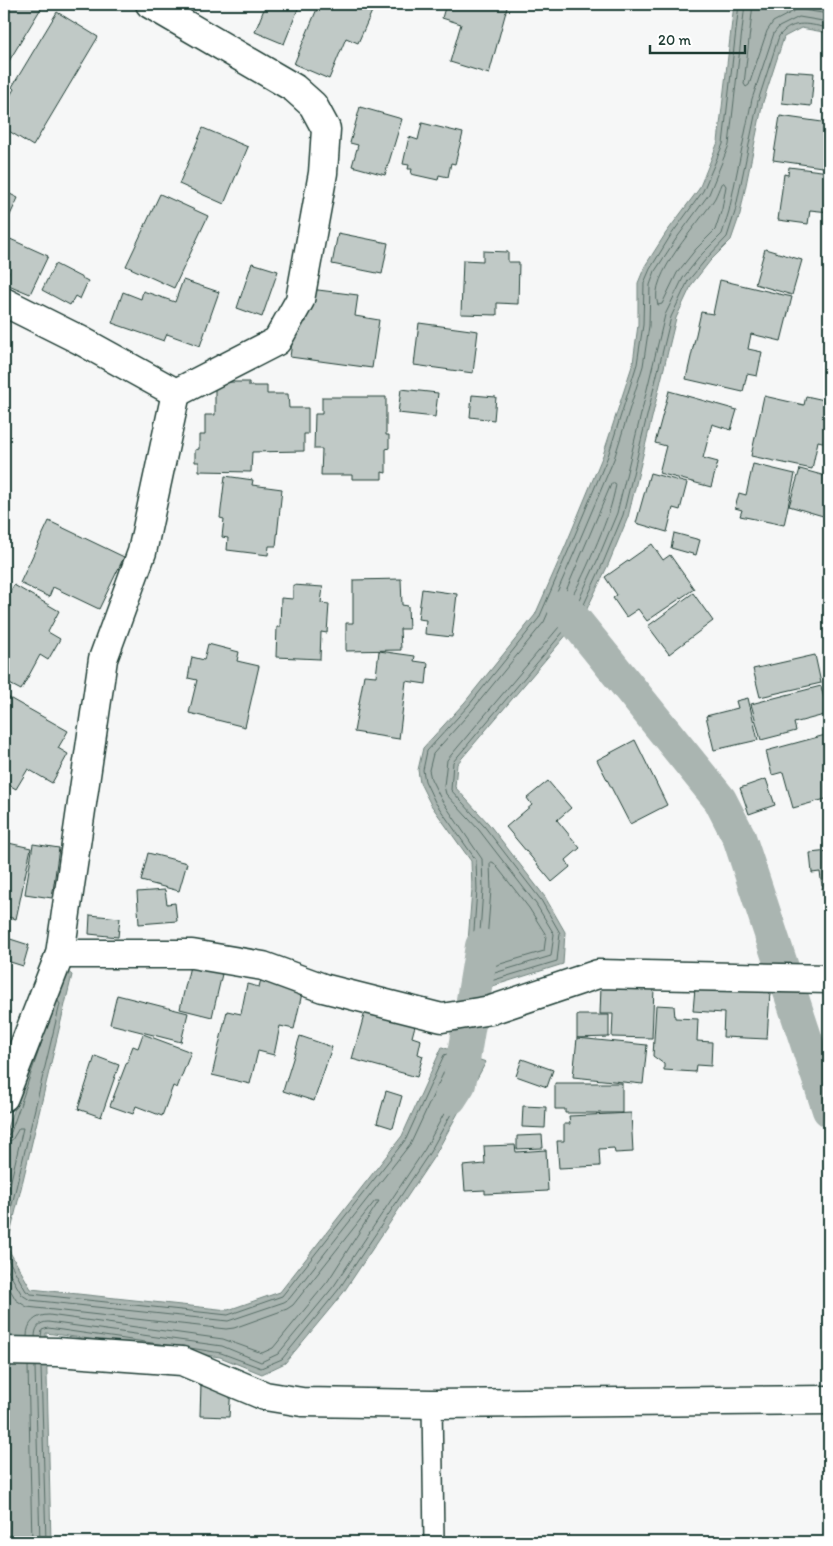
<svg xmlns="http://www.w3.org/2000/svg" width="833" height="1546" viewBox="0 0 833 1546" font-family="Itim,sans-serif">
  <rect width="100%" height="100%" fill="#f6f7f7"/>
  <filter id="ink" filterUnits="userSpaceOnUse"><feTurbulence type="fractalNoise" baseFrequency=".02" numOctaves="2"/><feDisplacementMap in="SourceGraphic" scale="10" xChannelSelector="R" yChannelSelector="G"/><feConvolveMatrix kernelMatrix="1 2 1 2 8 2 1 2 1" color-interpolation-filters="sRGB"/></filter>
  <g filter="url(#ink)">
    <!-- water -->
    <g fill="#aab5b1" stroke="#72857f">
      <path d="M734 4H829V33L801 28 784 37 763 102 740 214 731 240 710 261 692 284 676 318 628 517 608 565 585 613 457 764 455 787 488 823 545 897 565 932 563 964 464 995 472 889 471 861 431 805 420 783 418 770 423 748 465 702 535 615 565 547 603 455 633 363 638 325V283L645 266 666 233 699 189 718 142Z"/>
      <path d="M62 967 72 975 7 1247 31 1289 228 1310 280 1292 402 1136 442 1047 486 1062 435 1155 343 1293 285 1363 262 1374 220 1357 46 1333 51 1542H4V1137Z"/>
    </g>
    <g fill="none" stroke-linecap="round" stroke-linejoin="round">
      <!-- shore -->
      <g stroke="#576d66" stroke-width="1">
        <path d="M739 4 723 144 703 191 671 235 650 269 644 283 643 325 637 364 608 456 569 549 539 618 469 705 427 751 423 770 425 781 435 802 476 860 477 890 470 984 471 987 557 961 560 933 541 900 484 826 451 790 453 762 581 611 603 563 623 515 671 317 688 281 707 258 727 237 735 212 758 101 779 36C794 18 810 25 829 28"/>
        <path d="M745 4 729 145 709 194 676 239 655 271 650 285 649 326 643 366 614 459 575 551 544 622 473 709 433 754 429 770 431 779 441 799 482 859 483 889 477 976 478 978 551 956 554 934 536 904 479 830 446 794 444 786 447 760 575 608 597 561 617 513 665 315 683 278 702 254 722 234 729 211 752 99 774 33 779 27 799 17 829 22"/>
        <path d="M753 4 744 84 746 87 749 85 767 31 773 22 796 10H803L829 14"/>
        <path d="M724 183 726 186 722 209 715 230 696 249 677 273 662 304 658 305C647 276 700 223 715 198 717 194 719 189 721 184Z"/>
        <path d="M612 483H615L616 485C614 494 612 503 609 512 604 528 572 607 560 612L559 608Z"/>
        <path d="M492 862 494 863 529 908 546 935 544 951 487 968 485 965 491 890 490 864Z"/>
        <path d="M454 1071 457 1072V1075L448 1092 445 1093 444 1089 451 1072Z"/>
        <path d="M4 1136 8 1135 11 1132 42 1041"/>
        <path d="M4 1142 12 1140 19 1128H23L4 1211"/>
        <path d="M4 1238 60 1004 58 1001"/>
        <path d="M4 1252 26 1291 31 1294 228 1315 282 1296 406 1139 444 1055 447 1054 477 1064V1067L430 1152 339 1289 282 1359 261 1368 221 1353 190 1348"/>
        <path d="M4 1264 22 1295 30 1300 228 1321 284 1302 289 1299 411 1143 448 1063 450 1062 468 1069 425 1149 334 1286 278 1354 261 1362 222 1346 48 1322C39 1322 35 1328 35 1337"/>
        <path d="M4 1279 16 1300 27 1307 226 1329 234 1328 287 1309 293 1305 375 1201H379L328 1281 273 1348 262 1353 223 1339 49 1315C35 1315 27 1323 27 1336"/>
        <path d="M41 1337 42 1330 48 1328 166 1345"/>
        <path d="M28 1366 32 1542"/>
        <path d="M35 1367 40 1542"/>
        <path d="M41 1367 46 1542"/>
      </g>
      <!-- canal -->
      <g stroke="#aab5b1" stroke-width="34">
        <path d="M564 607 720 800 739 837 829 1110"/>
        <path d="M450 1098 459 1084 482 946"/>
      </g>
    </g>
    <!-- building -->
    <g fill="#c0c9c6" stroke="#1f3d34">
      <path d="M4 4H40L43 5 9 61 4 58Z"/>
      <path d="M266 4H300L284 44 255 32Z"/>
      <path d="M319 4H360L373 9 358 43 346 38 329 79 294 64Z"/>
      <path d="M446 4H508L489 74 450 62 461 24 442 18Z"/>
      <path d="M57 12 98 37 33 146 4 128V106L14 89 12 87Z"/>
      <path d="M785 71 814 73 811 106 782 103Z"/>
      <path d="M360 107 402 119 385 175 352 166 358 145 350 143Z"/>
      <path d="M780 116 829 123V121V168L773 160Z"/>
      <path d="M422 123 463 133 455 164 451 163 448 177 439 175 438 180 411 174 412 169H408L409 165 403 164 409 137 418 140Z"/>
      <path d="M203 128 248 147 224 204 179 184Z"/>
      <path d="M789 167 829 172V212L810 210 808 224 778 220 784 174 788 175Z"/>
      <path d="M4 191 18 198 4 228Z"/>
      <path d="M160 194 208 216 174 288 126 266Z"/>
      <path d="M338 233 388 243 382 274 332 264Z"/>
      <path d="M8 238 48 256 30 294 4 283 9 272 4 269V247Z"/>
      <path d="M765 249 802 260 792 295 755 284Z"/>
      <path d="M483 251 508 252V262H519L518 304 497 303V315L461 314 463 260 483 261Z"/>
      <path d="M252 263 278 271 262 317 237 308Z"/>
      <path d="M55 264 88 281 80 299 75 296 70 305 42 290Z"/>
      <path d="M183 280 219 292 200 346 167 334 164 341 112 323 123 292 141 299 143 291 175 302Z"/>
      <path d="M720 280 792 297 781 341 751 334 748 349 762 352 757 376 747 374 743 392 686 379 701 312 713 314Z"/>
      <path d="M310 289 358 295 355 316 379 320 372 368 290 357 295 320 306 322Z"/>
      <path d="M419 323 478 331 473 373 414 365Z"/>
      <path d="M215 382H249V386H267V394H288L289 408H308V434H304V451L252 452 251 472 199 471V462H195V450L199 449V435H205V415H215Z"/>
      <path d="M401 389 438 393 435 417 398 413Z"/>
      <path d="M669 391 737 410 731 430 712 424 703 458 718 462 711 487 659 473 666 446 655 443Z"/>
      <path d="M472 395 496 397 494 420 470 417Z"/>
      <path d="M764 396 804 405 806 396 829 401V433L827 443 818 441 812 469 751 456Z"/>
      <path d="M322 397H386V435H389V448L386 449V473L382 472V479H352V475H321L322 449H314L315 414H322Z"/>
      <path d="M753 464 795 474 784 525 740 516 742 510 735 508 739 493 746 495Z"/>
      <path d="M800 469 829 477V495L823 516 789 506Z"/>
      <path d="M650 473 687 483 680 510 673 508 667 532 636 523Z"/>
      <path d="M225 476 253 480 252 485 282 489 276 546H269L268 555 227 550 228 538 222 537 224 519 220 518Z"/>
      <path d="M49 521 124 557 99 609 53 587 49 597 20 583Z"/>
      <path d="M674 533 700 540 696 555 671 548Z"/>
      <path d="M652 544 663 560 670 555 694 589 647 621 638 609 626 617 613 598 617 595 605 577Z"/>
      <path d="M401 579 402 605 408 606 409 629H400L401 650 346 651V623H353V580Z"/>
      <path d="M14 585 59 611 48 632 60 639 48 660 40 655 21 690 4 681V603Z"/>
      <path d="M293 585 323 587 321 603 329 604 327 633 321 632 320 659 276 657 277 627H280L281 598 293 599Z"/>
      <path d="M422 589 457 594 452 637 425 634 426 620 418 619Z"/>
      <path d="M693 593 713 621 669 654 648 626Z"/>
      <path d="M208 644 239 652 237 661 259 666 245 727 189 713 197 680 188 678 192 657 204 660Z"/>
      <path d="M379 651 415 656 414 661 428 663 426 684 406 681 399 739 354 732 364 675 376 676Z"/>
      <path d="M815 655 821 683 760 697 753 669Z"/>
      <path d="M821 686 828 714 794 723 796 731 761 740 751 704Z"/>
      <path d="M4 695 68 731 58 748 68 754 52 783 28 769 16 789 4 782V767L8 758 4 756Z"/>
      <path d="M748 698 758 740 714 750 706 716 738 708 736 701Z"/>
      <path d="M829 734V798L793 808 783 772 772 775 766 751Z"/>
      <path d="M635 740 667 805 630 824 597 760Z"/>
      <path d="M766 779 775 805 749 814 740 788Z"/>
      <path d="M548 781 571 808 557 820 580 848 566 860 570 867 552 882 506 827 532 805 527 798Z"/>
      <path d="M4 842 31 848 16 919 4 916Z"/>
      <path d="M33 844 59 848 52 898 25 894Z"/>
      <path d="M829 851V885L822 886 820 872 812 873 810 853Z"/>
      <path d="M148 853 187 863 179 891 141 881Z"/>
      <path d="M822 888H829V903H824Z"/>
      <path d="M165 890 167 904 175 903 177 921 139 924 137 892Z"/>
      <path d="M90 915 120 918 118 937 89 934Z"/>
      <path d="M4 937 29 945 23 966 4 960Z"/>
      <path d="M190 966 222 974 212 1017 180 1009Z"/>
      <path d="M261 979 303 989 294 1029 280 1026 274 1055 258 1051 250 1084 212 1075 227 1011 241 1014 247 984 259 987Z"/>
      <path d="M601 986 654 988 652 1038 612 1037 613 1014H600Z"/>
      <path d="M695 988 770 992 767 1039 723 1037 724 1013 693 1011Z"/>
      <path d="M117 995 188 1013 181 1042 110 1024Z"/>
      <path d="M656 1005 674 1006 675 1018 698 1019 697 1041 712 1042 711 1066 696 1065 695 1072 664 1070V1064L653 1056Z"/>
      <path d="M366 1008 416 1022 412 1037 421 1040 418 1054 423 1056 417 1077 352 1059Z"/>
      <path d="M577 1015H609V1037L577 1038Z"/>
      <path d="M143 1034 191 1052 177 1088 173 1086 162 1116 136 1106 133 1114 110 1106 133 1046 138 1048Z"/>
      <path d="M300 1036 332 1047 314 1101 283 1091Z"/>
      <path d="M577 1038 647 1045 643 1084 573 1077Z"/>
      <path d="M95 1056 119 1065 101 1117 78 1109Z"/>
      <path d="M522 1059 553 1070 547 1087 516 1076Z"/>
      <path d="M555 1083H622V1113H565V1109H555Z"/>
      <path d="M386 1091 402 1096 393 1128 377 1123Z"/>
      <path d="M523 1106 546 1107 545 1128 522 1127Z"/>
      <path d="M631 1113 633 1152 615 1153 614 1148 599 1149 600 1166 559 1168 557 1141H564V1124H570L569 1116Z"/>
      <path d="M542 1135 543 1148 517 1149V1136Z"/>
      <path d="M515 1145 516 1152 546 1150 548 1191 485 1194V1190L465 1191 463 1166 485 1164 484 1146Z"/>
      <path d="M201 1384 231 1386 229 1417 200 1416Z"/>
    </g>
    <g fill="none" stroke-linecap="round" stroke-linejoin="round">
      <defs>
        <path id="service" d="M432 1404 434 1542"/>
        <g id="minor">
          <path d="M150 4 294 88 313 105 326 129 323 173 300 300 277 341 176 393"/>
          <path d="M4 302 80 340 176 393"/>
          <path d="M60 954H192L263 966 323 988 442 1018 491 1010 598 974 829 979"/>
          <path d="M4 1097 60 954 103 659 142 552 176 393"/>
          <path d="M4 1351 57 1352 182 1361 265 1396 302 1402 432 1404 829 1400"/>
        </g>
      </defs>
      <!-- service casing -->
      <use href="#service" stroke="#1f3d34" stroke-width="22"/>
      <!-- minor casing -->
      <use href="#minor" stroke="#1f3d34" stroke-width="31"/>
      <!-- service -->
      <use href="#service" stroke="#fff" stroke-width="19"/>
      <!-- minor -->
      <use href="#minor" stroke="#fff" stroke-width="28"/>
    </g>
  </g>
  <!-- margin -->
  <rect width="833" height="1546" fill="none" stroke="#fff" stroke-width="20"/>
  <rect x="10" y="10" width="813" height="1526" fill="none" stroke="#1f3d34" stroke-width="2" filter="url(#ink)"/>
  <!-- scale -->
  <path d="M650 45v8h95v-8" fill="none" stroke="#1f3d34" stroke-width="2.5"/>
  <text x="658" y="45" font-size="15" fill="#1f3d34" stroke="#ffffff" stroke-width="4" paint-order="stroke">20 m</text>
</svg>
